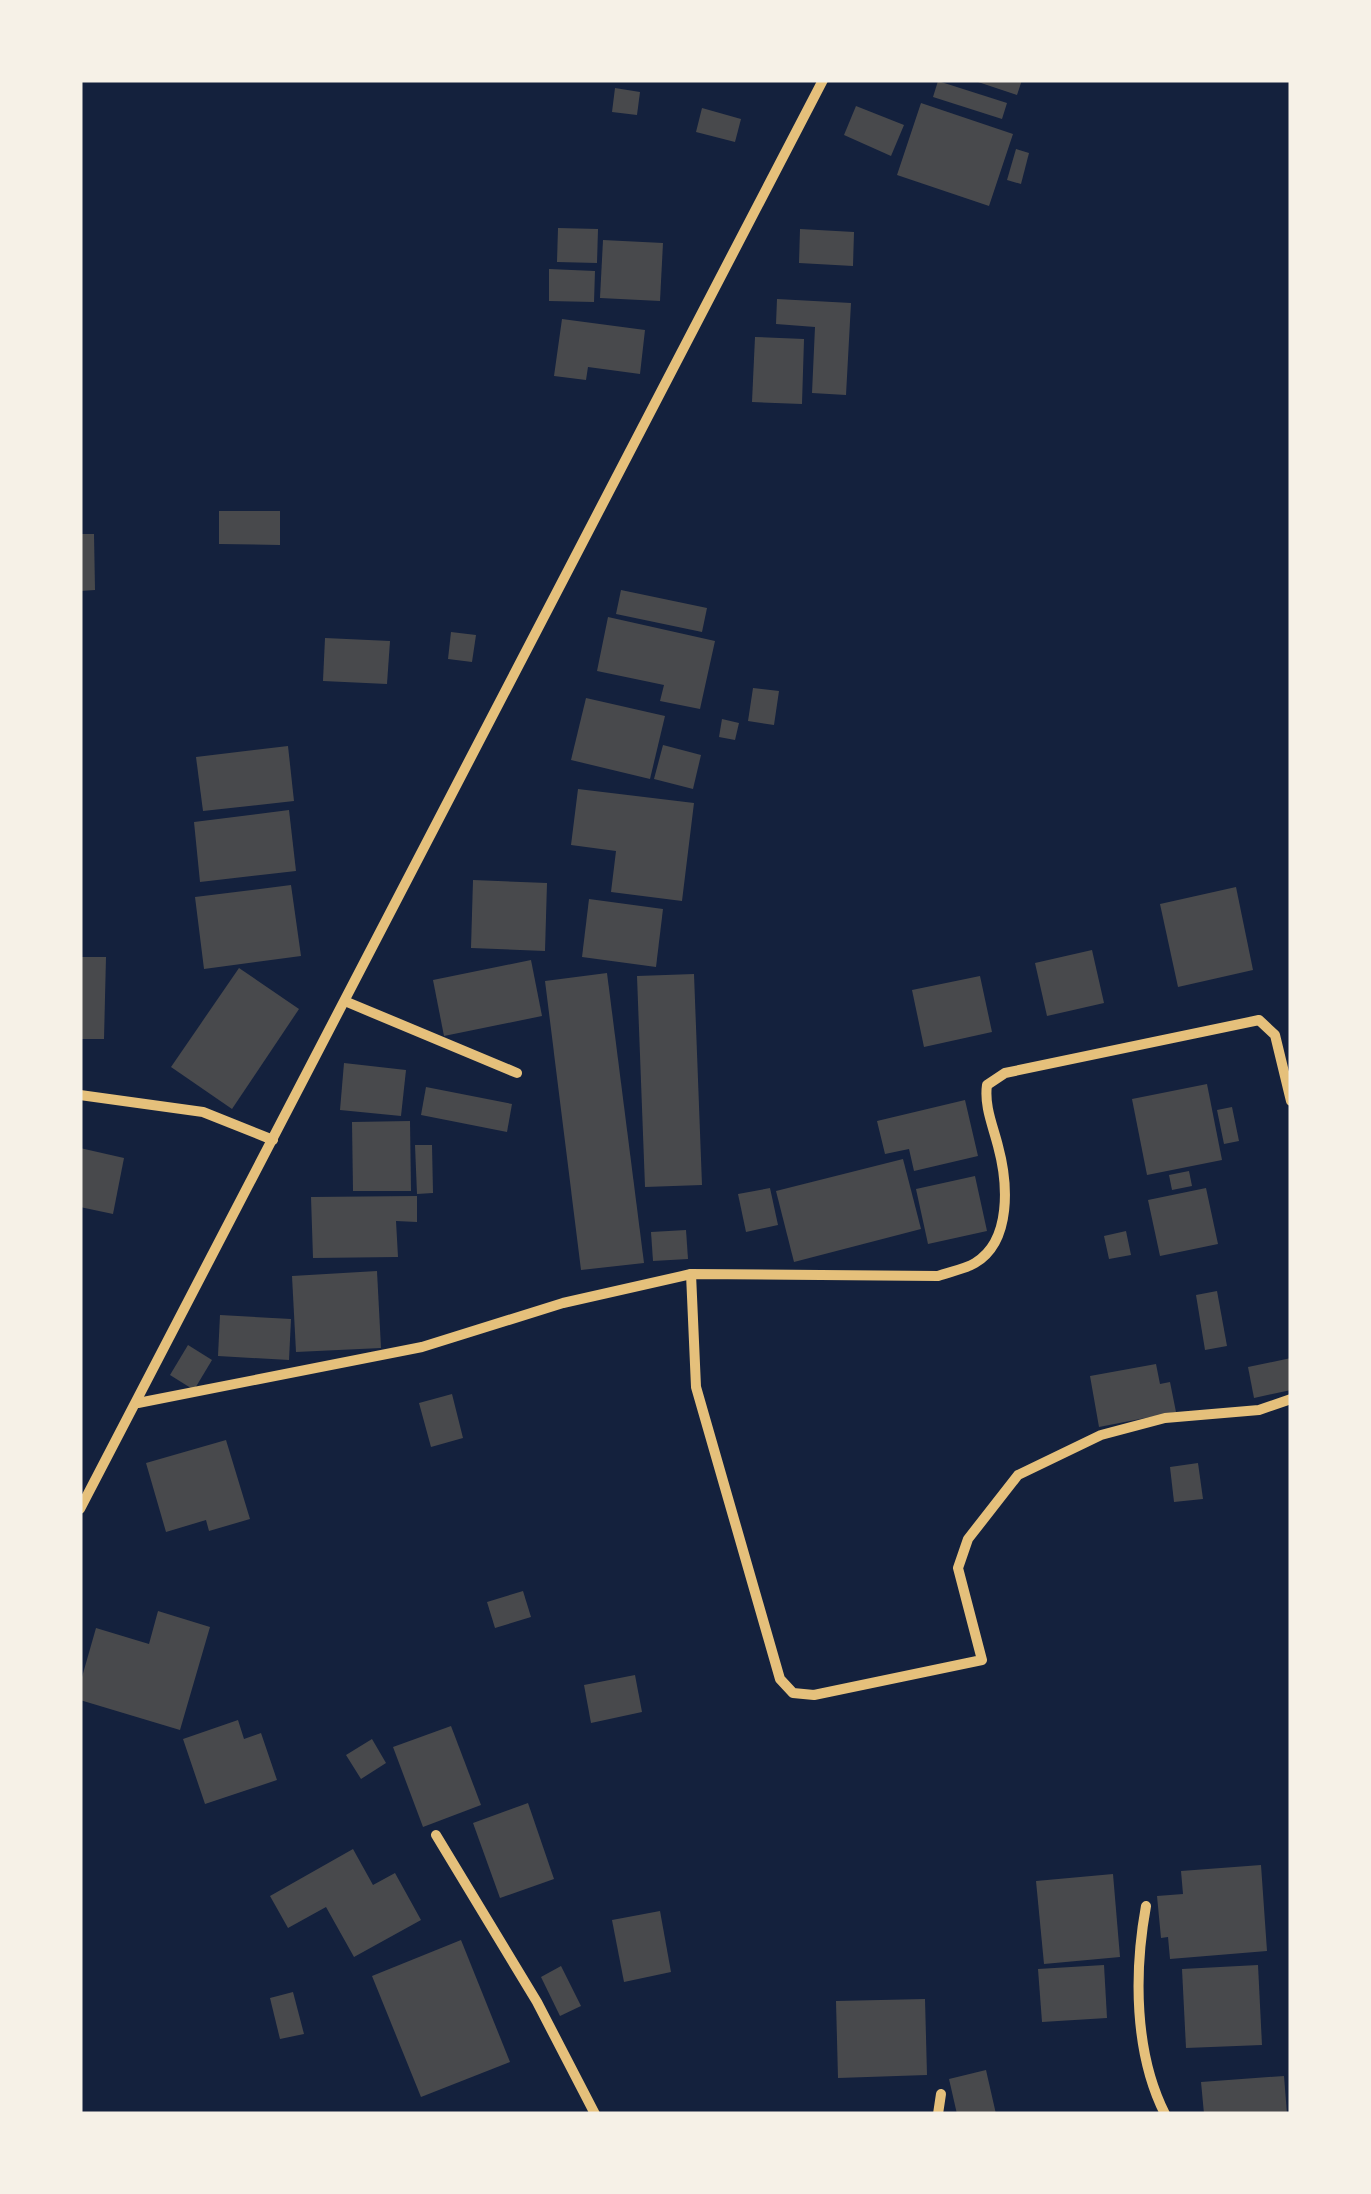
<svg xmlns="http://www.w3.org/2000/svg" width="1371" height="2194" viewBox="0 0 1371 2194" font-family="Georgia,serif">
  <rect width="100%" height="100%" fill="#14213d"/>
  <!-- building -->
  <g fill="#48494c">
    <path d="M972 80H1022L1017 95Z"/>
    <path d="M938 81 1007 103 1002 119 933 97Z"/>
    <path d="M615 88 640 92 637 115 612 112Z"/>
    <path d="M921 103 1013 134 989 206 897 175Z"/>
    <path d="M856 106 904 125 891 156 844 135Z"/>
    <path d="M702 108 741 119 735 142 696 132Z"/>
    <path d="M1016 149 1029 153 1021 184 1007 180Z"/>
    <path d="M558 228 598 229 597 263 557 262Z"/>
    <path d="M800 229 854 232 853 266 799 263Z"/>
    <path d="M603 240 663 243 660 301 600 298Z"/>
    <path d="M549 269 595 271 594 302 549 301Z"/>
    <path d="M777 299 851 303 846 395 812 393 815 327 776 324Z"/>
    <path d="M562 319 645 330 640 374 588 367 586 380 554 376Z"/>
    <path d="M755 337 804 339 802 404 752 402Z"/>
    <path d="M219 511H280V545L219 544Z"/>
    <path d="M80 534H94L95 590 80 591Z"/>
    <path d="M621 590 707 608 702 632 616 614Z"/>
    <path d="M608 617 715 641 700 709 660 701 664 685 597 671Z"/>
    <path d="M451 632 476 635 472 662 448 659Z"/>
    <path d="M325 638 390 641 387 684 323 681Z"/>
    <path d="M753 688 779 691 774 725 748 721Z"/>
    <path d="M586 698 665 716 650 779 571 760Z"/>
    <path d="M722 719 739 723 735 740 719 737Z"/>
    <path d="M663 745 701 755 693 789 654 779Z"/>
    <path d="M288 746 294 801 203 811 196 757Z"/>
    <path d="M578 789 694 803 682 901 611 892 616 851 571 845Z"/>
    <path d="M289 810 296 871 200 882 194 822Z"/>
    <path d="M473 880 547 883 545 951 471 948Z"/>
    <path d="M291 885 301 956 204 969 195 897Z"/>
    <path d="M1236 887 1253 970 1178 987 1160 904Z"/>
    <path d="M589 899 663 909 656 967 582 957Z"/>
    <path d="M1092 950 1104 1003 1047 1016 1035 963Z"/>
    <path d="M80 957H106L104 1039H80Z"/>
    <path d="M531 960 542 1016 444 1036 433 980Z"/>
    <path d="M239 968 299 1009 232 1109 171 1067Z"/>
    <path d="M607 973 644 1263 581 1270 545 981Z"/>
    <path d="M694 974 702 1185 645 1187 637 976Z"/>
    <path d="M980 976 992 1032 924 1047 912 990Z"/>
    <path d="M344 1063 406 1070 401 1116 340 1110Z"/>
    <path d="M1207 1084 1222 1160 1147 1175 1132 1099Z"/>
    <path d="M426 1087 512 1104 507 1132 421 1115Z"/>
    <path d="M965 1100 978 1156 914 1171 909 1149 885 1154 877 1121Z"/>
    <path d="M1232 1107 1239 1141 1224 1144 1217 1110Z"/>
    <path d="M410 1121 411 1191H353L352 1122Z"/>
    <path d="M415 1145H432L433 1193 417 1194Z"/>
    <path d="M80 1148 124 1158 113 1214 80 1207Z"/>
    <path d="M903 1159 921 1229 794 1262 776 1191Z"/>
    <path d="M1189 1171 1192 1186 1172 1190 1169 1175Z"/>
    <path d="M975 1176 987 1231 928 1244 916 1189Z"/>
    <path d="M770 1188 778 1225 746 1232 738 1194Z"/>
    <path d="M1206 1188 1218 1244 1160 1256 1148 1200Z"/>
    <path d="M417 1196V1222L396 1221 398 1257 313 1258 311 1197Z"/>
    <path d="M686 1230 688 1259 653 1261 651 1232Z"/>
    <path d="M1126 1231 1131 1255 1109 1259 1104 1236Z"/>
    <path d="M377 1271 381 1348 296 1352 292 1276Z"/>
    <path d="M1217 1291 1227 1346 1205 1350 1196 1295Z"/>
    <path d="M220 1315 291 1319 289 1360 218 1356Z"/>
    <path d="M188 1345 212 1360 194 1390 170 1375Z"/>
    <path d="M1291 1358V1390L1254 1398 1248 1367Z"/>
    <path d="M1156 1364 1160 1384 1170 1382 1176 1412 1099 1427 1090 1376Z"/>
    <path d="M452 1394 463 1438 431 1447 419 1403Z"/>
    <path d="M226 1440 250 1519 209 1531 206 1520 166 1532 146 1463Z"/>
    <path d="M1198 1463 1203 1499 1174 1502 1170 1467Z"/>
    <path d="M523 1591 531 1617 495 1628 487 1602Z"/>
    <path d="M158 1611 210 1627 180 1730 80 1700V1684L96 1628 149 1644Z"/>
    <path d="M635 1675 642 1712 591 1723 584 1685Z"/>
    <path d="M238 1720 244 1739 261 1733 277 1780 205 1804 183 1739Z"/>
    <path d="M451 1726 481 1805 423 1827 393 1747Z"/>
    <path d="M372 1739 386 1763 361 1779 346 1755Z"/>
    <path d="M528 1803 554 1879 500 1898 473 1823Z"/>
    <path d="M353 1849 373 1885 395 1873 421 1920 354 1957 326 1907 288 1928 270 1896Z"/>
    <path d="M1261 1865 1267 1951 1170 1959 1168 1937 1161 1938 1157 1896 1183 1894 1181 1871Z"/>
    <path d="M1113 1874 1120 1957 1044 1964 1036 1881Z"/>
    <path d="M660 1911 671 1972 624 1982 612 1920Z"/>
    <path d="M461 1940 510 2062 421 2097 372 1976Z"/>
    <path d="M1104 1965 1107 2018 1042 2022 1038 1969Z"/>
    <path d="M1258 1965 1262 2045 1186 2048 1182 1969Z"/>
    <path d="M561 1966 581 2006 560 2016 541 1977Z"/>
    <path d="M293 1992 304 2034 280 2039 270 1998Z"/>
    <path d="M925 1999 927 2075 838 2078 836 2001Z"/>
    <path d="M986 2070 996 2114H957L949 2079Z"/>
    <path d="M1284 2076 1287 2114H1204L1201 2082Z"/>
  </g>
  <g fill="none" stroke-linecap="round" stroke-linejoin="round">
    <!-- minor -->
    <g stroke="#e5c07b" stroke-width="10">
      <path d="M347 1002 517 1073"/>
      <path d="M80 1095 203 1112 273 1140"/>
      <path d="M691 1274 696 1387 780 1679 793 1693 814 1695 982 1660 958 1568 968 1539 1018 1475 1101 1435 1165 1418 1259 1410 1291 1399"/>
      <path d="M138 1403 422 1347 563 1303 691 1274 938 1276C949 1272 965 1269 975 1263 1012 1241 1008 1183 998 1146 993 1126 984 1106 987 1085L1005 1073 1259 1020 1275 1035 1291 1101"/>
      <path d="M80 1509 823 80"/>
      <path d="M436 1835 537 2002 595 2114"/>
      <path d="M1146 1906C1134 1972 1134 2053 1165 2114"/>
      <path d="M938 2114 941 2094"/>
    </g>
  </g>
  <!-- border -->
  <rect width="1371" height="2194" fill="none" stroke="#f6f1e7" stroke-width="165"/>
</svg>
